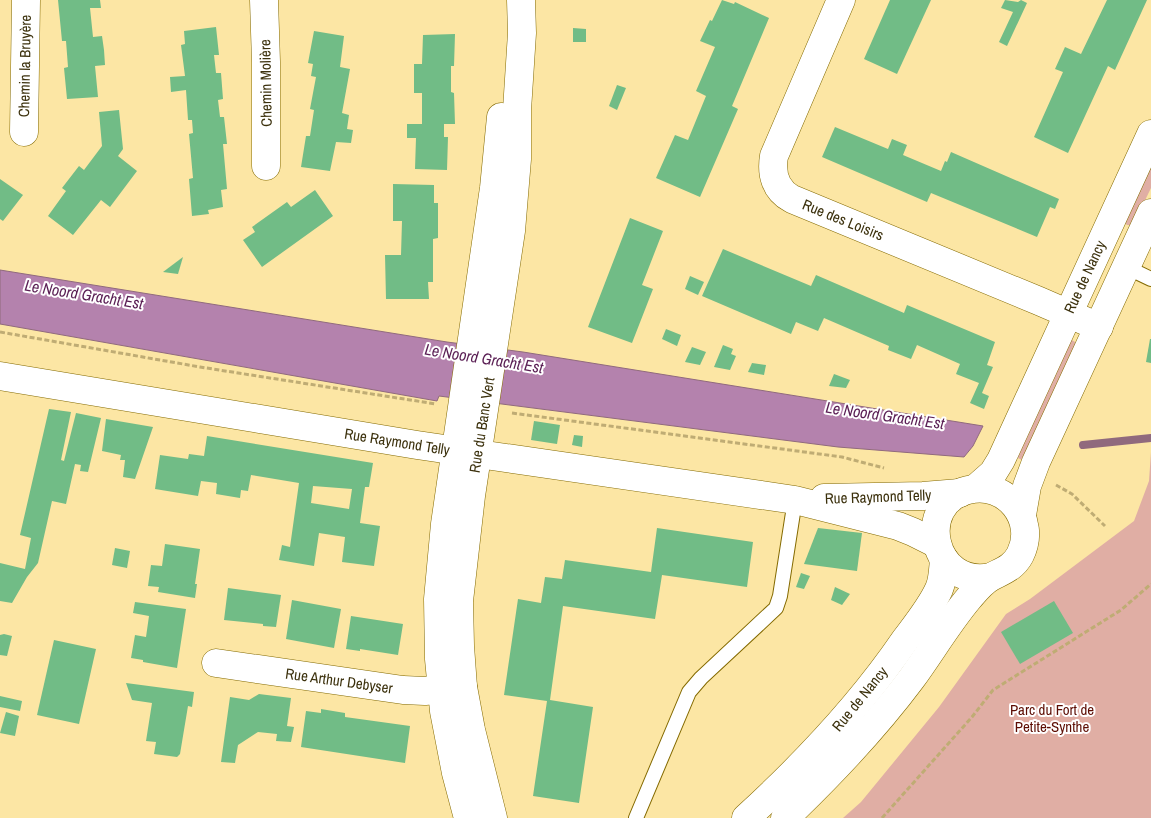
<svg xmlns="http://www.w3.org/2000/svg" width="1151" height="818" viewBox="0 0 1151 818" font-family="'Archivo Narrow',sans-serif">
  <rect width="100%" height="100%" fill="#fce6a4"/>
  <!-- green -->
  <g fill="#e0aea4">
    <path d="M1151 160V188L1135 221 1130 225H1127L1125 223Z"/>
    <path d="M1069 340H1072L1078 344 1024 461 1014 456Z"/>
    <path d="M1151 452V818H843L861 802 939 707 1006 614 1030 599 1134 521 1149 481Z"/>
  </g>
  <!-- water -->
  <path fill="#b482ad" stroke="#906a7d" d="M0 270 447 342 523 352 983 426 973 446 964 457 838 447 439 396 437 401 0 324Z"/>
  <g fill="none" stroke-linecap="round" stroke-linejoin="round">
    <!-- stream -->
    <path stroke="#906a7d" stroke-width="8" d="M1083 445 1151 438"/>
  </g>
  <!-- building -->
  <g fill="#71bc86" fill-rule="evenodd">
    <path d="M58 0H100L101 8H90L93 37 102 36 104 50 105 65 95 66 98 97 67 99 64 68 68 67 66 41H62Z"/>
    <path d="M722 0 734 4 735 2 769 18 732 106 738 109 700 197 656 178 675 135 688 140 706 96 696 91 715 47 700 41 710 20 712 21Z"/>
    <path d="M890 0H931L897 74 864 59Z"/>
    <path d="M1005 0 1018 2 1021 0 1027 3 1007 46 999 42 1013 12 1001 8Z"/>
    <path d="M1107 0H1147L1115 70 1108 66 1068 153 1034 137 1063 72 1055 69 1065 47 1081 54Z"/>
    <path d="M216 27 219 55H214L216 73H221L223 99 218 100 220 117H224L227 144H223L227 189 221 190 223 207 208 210 209 214 192 216 189 179 193 178 189 134 193 133 192 120H188L186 90 171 92 170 77 185 76 181 45 185 44 184 31Z"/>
    <path d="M573 28 586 29V42H573Z"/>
    <path d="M314 31 344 36 340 67 350 69 342 113 349 115 347 129 353 130 351 143 336 142 330 171 301 167 306 136H310L314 110 310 109 316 77 311 76 313 64 308 63Z"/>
    <path d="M455 34 454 66H451V92L454 93 455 124H444V137H448L447 170 415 169 416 138H407V124H422V93H414V64H422L423 35Z"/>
    <path d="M617 85 626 88 617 110 609 106Z"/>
    <path d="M119 110 123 149 118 156 137 171 110 207 101 200 73 235 48 216 66 191 62 188 79 166 84 170 102 146 99 112Z"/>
    <path d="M835 127 888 149 892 139 907 145 903 155 941 171 945 161 947 162 951 152 1059 199 1055 209 1050 207 1037 237 931 193 927 202 822 157Z"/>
    <path d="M0 179 23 195 3 221 0 219Z"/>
    <path d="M393 184 434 185V203H438V238L433 239V282H428L429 299H386L385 255H401L402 221H393Z"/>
    <path d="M315 190 333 216 262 267 243 240 255 232 252 227 287 202 291 207Z"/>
    <path d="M630 218 663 231 642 285 653 289 632 343 588 327Z"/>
    <path d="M723 249 811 286 816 275 904 313 907 305 995 342 987 365 993 367 982 393 989 396 984 409 970 403 979 383 956 374 960 364 917 345 911 359 888 350 889 346 824 318 818 331 796 322 791 334 702 296Z"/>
    <path d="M183 257 178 274 163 272Z"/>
    <path d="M690 276 704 282 698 295 685 289Z"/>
    <path d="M666 329 681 335 677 346 662 339Z"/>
    <path d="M1150 339H1151V363L1146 362Z"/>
    <path d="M723 345 733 349 731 354 736 356 730 370 714 367Z"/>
    <path d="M692 347 706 352 700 365 685 362Z"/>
    <path d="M752 363 766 365 764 375 748 372Z"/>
    <path d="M834 374 850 380 846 388 829 386Z"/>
    <path d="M49 409 71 412 61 460 64 461 76 413 101 418 88 472 80 471 81 465 75 464 66 504 52 501 38 563 27 577 12 603 0 601V563L25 569 31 538 20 535Z"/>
    <path d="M106 419 153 427 135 479 123 477 125 460H120L121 455 102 451Z"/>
    <path d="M534 421 560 425 557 444 531 440Z"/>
    <path d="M574 435 583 436 582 447 572 445Z"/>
    <path d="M207 436 373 463 369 487H365L360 523 380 526 374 566 342 562 345 537 319 533 314 566 279 560 282 545 290 547 299 483 251 475 248 491 241 490 240 498 216 494 217 483 201 481 198 496 155 489 160 455 188 459 189 454 204 456ZM313 486 352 489 349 509 311 503Z"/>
    <path d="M657 528 753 542 747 587 662 575 655 619 563 606 550 700 593 707 579 803 533 796 547 701 504 695 518 599 541 603 545 577 562 579 565 560 651 572Z"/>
    <path d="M818 528 862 533 857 571 804 564Z"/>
    <path d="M165 544 200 549 195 584H197L195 598 158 592 159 587 148 586 151 565 162 566Z"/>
    <path d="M115 548 130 551 127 568 112 565Z"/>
    <path d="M801 573 810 576 804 589 796 587Z"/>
    <path d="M835 587 850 594 842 605 831 600Z"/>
    <path d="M228 588 281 595 276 627 263 626V624L224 620Z"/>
    <path d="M292 600 341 609 334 648 286 639Z"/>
    <path d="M1054 601 1073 633 1020 664 1001 632Z"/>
    <path d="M135 602 186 609 177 668 143 662V660L131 658 135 635 146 637 149 616 133 613Z"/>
    <path d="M351 616 403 624 398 655 360 649V651L346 649Z"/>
    <path d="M4 634 12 636 7 656 0 655V635Z"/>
    <path d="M54 640 96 649 79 724 37 715Z"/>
    <path d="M126 683 194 692 192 707 188 706 180 754 177 757 154 754 156 742 146 741 152 703 132 700Z"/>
    <path d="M259 694 291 698 287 726 294 727 291 742 276 741 277 734 258 732 238 745 235 763 221 762 230 697 249 700Z"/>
    <path d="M0 696 22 701 20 711 0 707Z"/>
    <path d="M321 709 345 713V717L410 726 405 763 301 747 306 711 321 713Z"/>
    <path d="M6 712 19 716 15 736 0 733Z"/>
  </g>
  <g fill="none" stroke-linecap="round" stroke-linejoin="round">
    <defs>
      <g id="lane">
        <path d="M1126 267 1151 279"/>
        <path d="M636 818 689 692 701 678 776 608 780 596 795 500"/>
      </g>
      <g id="street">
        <path d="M264 0 266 62V166"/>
        <path d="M841 0 774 156C771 174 775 190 792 199L1039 301 1099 327"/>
        <path d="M24 132 26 0"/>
        <path d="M0 376 417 445 795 500 898 526 913 532 937 544"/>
        <path d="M824 498 923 496 960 493"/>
        <path d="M216 663 403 690 425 691 463 687"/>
      </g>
      <g id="secondary">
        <path d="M976 488 993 473 1001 460 1151 134"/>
        <path d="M1022 515 1027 486 1036 462 1151 213"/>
        <path d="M468 818 456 773 444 711 439 659 438 599 445 524 494 188 501 117"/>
        <path d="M493 818 471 730 463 687 460 646 459 601 471 496 511 231 517 159V110L522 33 521 0"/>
        <path d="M746 818C805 764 860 706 905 640 917 624 931 607 939 589 943 580 943 569 944 559"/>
        <path d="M785 818C830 775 874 729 912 678 931 652 948 623 969 598 975 591 982 582 991 577 1002 571 1013 568 1020 555 1038 520 1006 480 968 490 914 503 932 589 991 577"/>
      </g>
    </defs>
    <!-- lane casing -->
    <use href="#lane" stroke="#846a00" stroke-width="16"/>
    <!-- street casing -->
    <use href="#street" stroke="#846a00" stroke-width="29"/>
    <!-- secondary casing -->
    <use href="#secondary" stroke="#846a00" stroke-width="29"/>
    <!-- path -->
    <g stroke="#bfac74" stroke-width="3" stroke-dasharray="5 2.5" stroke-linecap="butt">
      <path d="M0 332 200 367 436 404"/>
      <path d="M512 413 842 457 884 468"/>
      <path d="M1056 485 1072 494 1105 526"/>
      <path d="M882 818 972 717 993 690 1121 610 1151 584"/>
    </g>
    <!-- lane -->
    <use href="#lane" stroke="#fff" stroke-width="14"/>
    <!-- street -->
    <use href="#street" stroke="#fff" stroke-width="28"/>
    <!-- secondary -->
    <use href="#secondary" stroke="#fff" stroke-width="28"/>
  </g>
  <g text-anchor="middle" stroke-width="4" stroke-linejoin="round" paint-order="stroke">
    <!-- street labels -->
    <g font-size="15" fill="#3c310d" stroke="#fff">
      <text transform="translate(25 66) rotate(-89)" y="5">Chemin la Bruyère</text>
      <text transform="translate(266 83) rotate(-91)" y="5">Chemin Molière</text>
      <text transform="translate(843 220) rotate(22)" y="5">Rue des Loisirs</text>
      <text transform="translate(1085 277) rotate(-65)" y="5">Rue de Nancy</text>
      <text transform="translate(482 425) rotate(-81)" y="5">Rue du Banc Vert</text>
      <text transform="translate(397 442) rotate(9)" y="5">Rue Raymond Telly</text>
      <text transform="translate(878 497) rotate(-2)" y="5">Rue Raymond Telly</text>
      <text transform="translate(339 681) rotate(8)" y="5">Rue Arthur Debyser</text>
      <text transform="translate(860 699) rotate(-51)" y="5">Rue de Nancy</text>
    </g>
    <!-- park labels -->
    <g font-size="15" fill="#5d0d03" stroke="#fff">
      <text x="1052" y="715">Parc du Fort de<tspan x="1052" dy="17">Petite-Synthe</tspan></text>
    </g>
    <!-- water labels -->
    <g font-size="16" font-style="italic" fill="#591d53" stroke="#fff">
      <text transform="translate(84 294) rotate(9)" y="6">Le Noord Gracht Est</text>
      <text transform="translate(484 358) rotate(9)" y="6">Le Noord Gracht Est</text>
      <text transform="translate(885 415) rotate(8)" y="6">Le Noord Gracht Est</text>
    </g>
  </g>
</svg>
